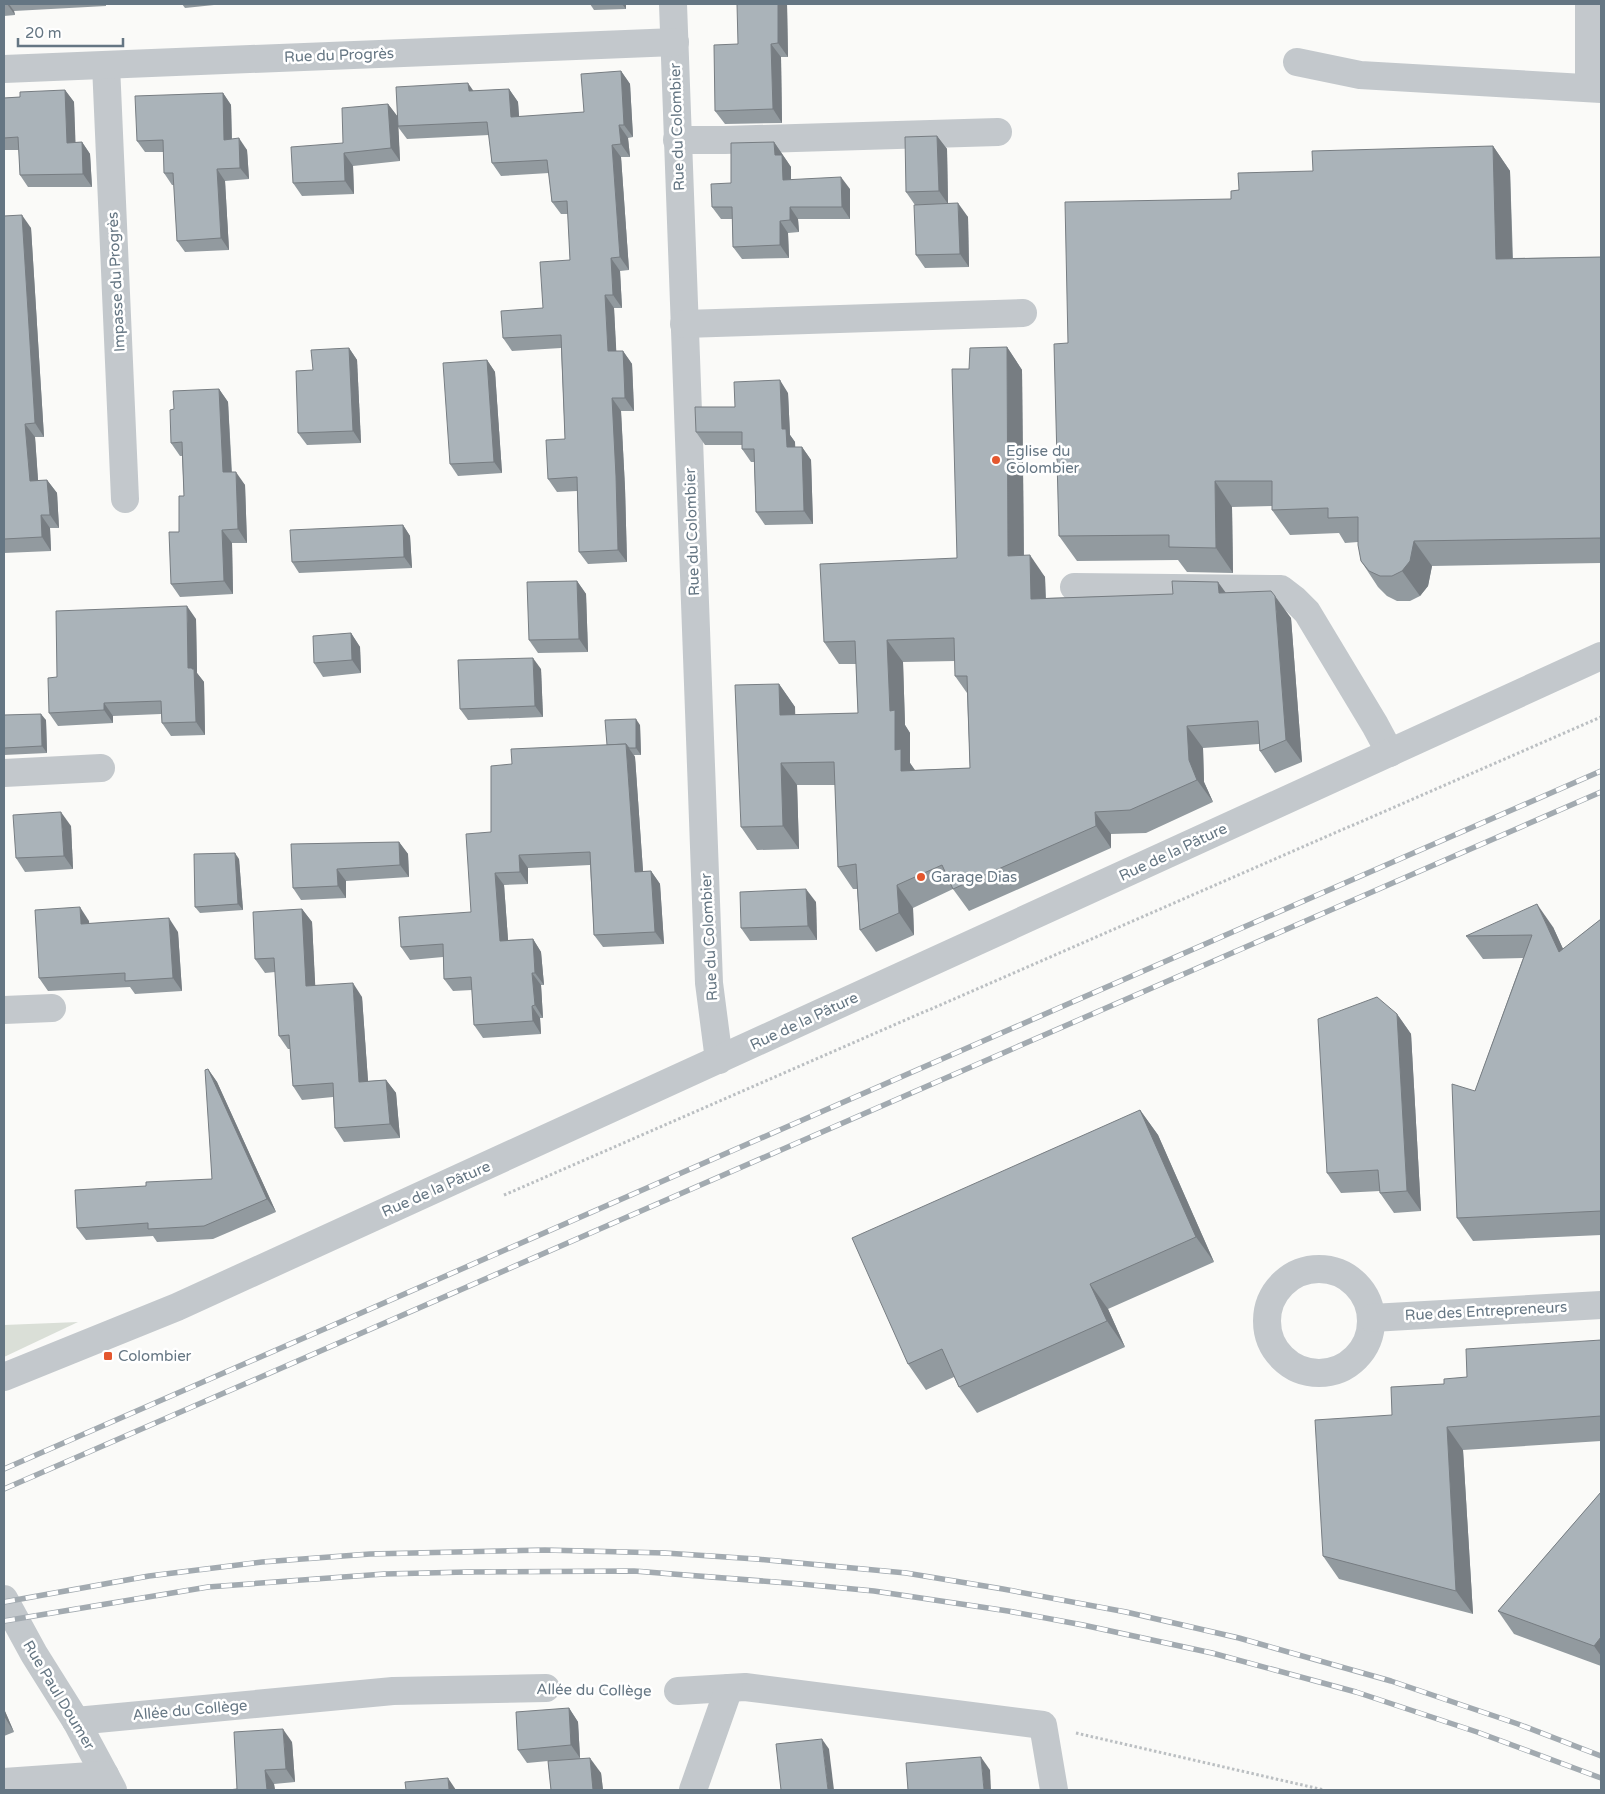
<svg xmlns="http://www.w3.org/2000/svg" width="1605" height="1794" viewBox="0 0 1605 1794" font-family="'Varela Round',sans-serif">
  <rect width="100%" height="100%" fill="#fafaf8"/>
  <!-- green -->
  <path fill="#dadfd7" d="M78 1322 4 1357V1325Z"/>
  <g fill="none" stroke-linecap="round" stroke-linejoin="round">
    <!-- path -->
    <g stroke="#bbbfc2" stroke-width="3" stroke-dasharray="2.5 2.5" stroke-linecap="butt">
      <path d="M504 1195 1601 717"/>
      <path d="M577 1689 648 1690"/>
      <path d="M1076 1733 1324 1790"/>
    </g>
    <!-- minor -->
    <g stroke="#c3c8cc" stroke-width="28">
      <path d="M673 4 709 983 719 1060"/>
      <path d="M1297 62 1360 75 1601 89"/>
      <path d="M106 65 125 499"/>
      <path d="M4 69 675 42"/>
      <path d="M1589 88V4"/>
      <path d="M677 140H725L998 132"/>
      <path d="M684 324 1023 313"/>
      <path d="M1074 587 1281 589 1294 599 1307 612 1375 725 1390 753"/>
      <path d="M4 773 101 768"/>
      <path d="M4 1010 52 1008"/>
      <circle cx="1319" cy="1321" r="52"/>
      <path d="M1372 1318 1601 1305"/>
      <path d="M4 1377 177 1307 1601 656"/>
      <path d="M4 1599 34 1654 76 1721 113 1790"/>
      <path d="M678 1691 745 1687 1043 1725 1054 1790"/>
      <path d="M76 1721 393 1691 546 1688"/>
      <path d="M4 1782 105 1775"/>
      <path d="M693 1790 729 1688"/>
    </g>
    <defs>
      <g id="rail">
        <path d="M4 1469 1601 771"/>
        <path d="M4 1489 1601 792"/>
        <path d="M4 1602 149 1576 262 1562 370 1554 545 1550 665 1553 756 1559 906 1573 1003 1589 1126 1612 1239 1638 1391 1681 1518 1724 1601 1756"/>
        <path d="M4 1621 208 1587 384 1574 467 1572 634 1571 801 1584 874 1591 1008 1611 1083 1625 1212 1653 1356 1692 1477 1732 1601 1778"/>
      </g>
    </defs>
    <!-- rail casing -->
    <use href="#rail" stroke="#a2aab0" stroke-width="5.5"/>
    <!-- rail -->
    <use href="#rail" stroke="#fff" stroke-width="4" stroke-dasharray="11" stroke-linecap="butt"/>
  </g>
  <!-- wall -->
  <g fill="#929a9f" fill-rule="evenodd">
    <path d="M4 4H106V6L14 11 15 15 4 16Z"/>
    <path d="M182 4H214V5L185 8Z"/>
    <path d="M590 4H626V9L594 10Z"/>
    <path d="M787 4 788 57H781L782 123 725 124 715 111 738 44Z"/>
    <path d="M1336 4H1420L1336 5Z"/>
    <path d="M621 71 630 84 633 137 628 138 630 157H621L629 270 620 271 622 308H614L616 351H623L632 364 633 385 634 411H621L625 488 627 562 588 564 579 552 577 491 557 492 548 479 565 439 561 348 512 351 503 338 543 308 570 260 568 214H561L552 202 549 173 501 176 492 163 489 135 407 139 398 127 400 161 353 166 354 194 302 196 293 183 343 143 388 104 397 116 474 91 509 89 518 102 519 117 584 112Z"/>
    <path d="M65 90 74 102 75 142H82L90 154 92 187H28L20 175 19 150H4V98L20 97Z"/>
    <path d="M223 93 231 105 232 139 247 150 249 179 225 181 229 250 185 252 177 241 174 185H172L164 173V152H145L137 141Z"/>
    <path d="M937 136 947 149 948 204 968 217 969 267 925 268 916 255 915 205 906 192Z"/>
    <path d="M774 142 791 167V180L850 189V219H798L799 232 788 233 789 258 742 259 733 247 732 219H721L712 207 731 183Z"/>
    <path d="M1493 146 1510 171 1513 258 1601 257V563L1432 566 1428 586 1420 596 1410 601H1397L1387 596 1378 587 1361 561 1358 542 1345 543 1339 533 1290 535 1272 510V506L1232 507 1233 573 1187 572 1178 560 1077 561 1059 536 1068 343 1231 199 1239 190 1313 171Z"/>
    <path d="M4 216 31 228 44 437H35L38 481 47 480 57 493 59 528H50L51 551 4 553Z"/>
    <path d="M1007 347 1022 370 1024 555 1045 577 1046 598 1226 593 1291 618 1302 762 1275 773 1260 751 1259 744 1203 748 1204 782 1213 802 1146 833 1111 834V848L969 911 953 889 913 908 914 935 876 952 860 930 857 889H853L838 867 835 785H797L799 849 757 850 741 827 779 684 795 707V715L858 713 856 664H839L824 642 957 558 969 369ZM955 661V676L967 693 970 768 915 770 910 763V733L905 725 903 662Z"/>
    <path d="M349 348 357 360 361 443 307 445 298 433 313 370Z"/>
    <path d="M487 360 495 372 502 473 458 476 450 464Z"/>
    <path d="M219 389 228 402 232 472 245 485 247 543H232L233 594 180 597 171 584 179 532 184 496 182 456H180L171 443 174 409Z"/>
    <path d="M788 393 790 435 795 442V447H802L811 460 813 524 765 525 756 512 754 462H751L742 449V445H705L696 432 735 407Z"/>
    <path d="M403 525 410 536 412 568 299 573 292 562Z"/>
    <path d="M577 581 586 594 588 652 538 653 529 640Z"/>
    <path d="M196 619 197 673 204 682 205 735 171 736 162 723 161 714 113 716V723L58 726 49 713 57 677Z"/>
    <path d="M351 633 360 647 361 673 323 677 314 663Z"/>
    <path d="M541 669 543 717 468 720 460 709Z"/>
    <path d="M4 715 46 720 47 753 4 755Z"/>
    <path d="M640 725 641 755H634L635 757 643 871H651L660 884 664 944 603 947 594 935 590 865 528 868V884L504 885 508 940 533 939 541 952 544 985H541L543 1018H540L541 1034 483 1038 474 1025 472 990 453 991 444 979 443 957 410 960 401 947 471 912 491 832 512 764 607 745Z"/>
    <path d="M71 826 73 869 25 872 16 858Z"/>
    <path d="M399 842 408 854 409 877 346 881V898L301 900 293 888Z"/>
    <path d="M239 859 243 910 200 913 195 907Z"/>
    <path d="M816 902 817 940 750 941 741 928Z"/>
    <path d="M302 909 312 922 315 986 362 997 368 1081 386 1080 396 1093 400 1138 344 1142 335 1128 333 1097 302 1100 293 1086 290 1049H288L279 1036 275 972 265 973 255 959Z"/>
    <path d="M1601 919V1235L1473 1241 1457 1218 1475 1091 1523 958 1483 959 1466 936 1553 927 1563 949Z"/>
    <path d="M89 921V924L178 932 182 991 135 994 130 987 48 991 39 978Z"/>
    <path d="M1397 1014 1411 1034 1421 1211 1394 1213 1380 1193V1191L1341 1193 1327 1173Z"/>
    <path d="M208 1069 217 1082 276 1212 213 1239 157 1242 153 1236 86 1240 77 1228 146 1186 212 1179Z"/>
    <path d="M1140 1110 1158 1135 1214 1262 1108 1309 1125 1347 977 1413 959 1387 954 1377 926 1390 908 1364Z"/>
    <path d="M1601 1340V1441L1463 1450 1473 1614 1339 1579 1323 1556 1392 1415 1444 1384Z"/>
    <path d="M1601 1492V1666L1514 1634 1498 1611Z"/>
    <path d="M569 1708 578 1722 580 1758 601 1773 603 1790H551L548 1761 527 1763 518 1750Z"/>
    <path d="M4 1709 14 1732 4 1736Z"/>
    <path d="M292 1742 295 1782 274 1784 275 1790H228L237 1789Z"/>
  </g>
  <!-- shaded-wall -->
  <g fill="#777d82">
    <path d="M7 4H9L14 11 15 15Z"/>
    <path d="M622 4H626V9Z"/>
    <path d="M778 4H787L788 57 778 43Z"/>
    <path d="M771 44 781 57 782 123 773 109Z"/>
    <path d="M621 71 630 84 633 137 624 125Z"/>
    <path d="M468 83 477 96 469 91Z"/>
    <path d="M509 89 518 102 520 130 511 117Z"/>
    <path d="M65 90 74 102 76 155 67 143Z"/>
    <path d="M223 93 231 105 232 152 224 140Z"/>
    <path d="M388 104 398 117 400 161 391 148Z"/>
    <path d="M619 125 628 138 630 157 621 144Z"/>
    <path d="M937 136 947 149 948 204 939 191Z"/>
    <path d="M239 138 247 150 249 179 240 168Z"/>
    <path d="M82 142 90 154 92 187 83 174Z"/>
    <path d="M774 142 791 167V192L783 180 775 155Z"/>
    <path d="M612 145 621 157 629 270 620 257Z"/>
    <path d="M1493 146 1510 171 1513 284 1496 259Z"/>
    <path d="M344 153 353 166 354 194 345 181Z"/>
    <path d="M217 169 225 181 229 250 221 238Z"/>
    <path d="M841 177 850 189V219L842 207Z"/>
    <path d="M958 203 968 217 969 267 960 254Z"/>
    <path d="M790 207 798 219 799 232 790 220Z"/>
    <path d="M22 215 31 228 44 437 35 423Z"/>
    <path d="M780 221 788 233 789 258 780 245Z"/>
    <path d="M611 258 620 271 622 308 613 295Z"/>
    <path d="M605 295 614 308 617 364 608 351Z"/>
    <path d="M1007 347 1022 370 1024 578 1008 556Z"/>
    <path d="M349 348 357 360 361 443 353 431Z"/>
    <path d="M623 351 632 364 634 411 625 398Z"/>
    <path d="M487 360 495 372 502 473 494 462Z"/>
    <path d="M780 380 788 393 790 435 795 442 796 460 787 447 782 429Z"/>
    <path d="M219 389 228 402 232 485 223 472Z"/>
    <path d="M612 398 621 411 625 488 627 562 618 550Z"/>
    <path d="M25 424 35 437 39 494 30 481Z"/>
    <path d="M802 447 811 460 813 524 804 511Z"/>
    <path d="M236 472 245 485 247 543 238 529Z"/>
    <path d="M47 480 57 493 59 528 50 515Z"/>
    <path d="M1215 481 1232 507 1233 573 1216 548Z"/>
    <path d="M41 515 50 528 51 551 42 537Z"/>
    <path d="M403 525 410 536 412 568 404 557Z"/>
    <path d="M222 530 232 543 233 594 224 581Z"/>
    <path d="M1414 541 1432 566 1428 586 1420 596 1402 571Z"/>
    <path d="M1030 555 1045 577 1046 621 1031 599Z"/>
    <path d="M577 581 586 594 588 652 579 639Z"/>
    <path d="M1218 582 1234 604 1219 593Z"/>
    <path d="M1275 596 1291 618 1302 762 1286 740Z"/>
    <path d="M187 606 196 619 197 673 204 682 205 735 196 722 188 668Z"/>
    <path d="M351 633 360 647 361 673 352 660Z"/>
    <path d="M887 640 903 662 905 725 910 733V763L916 772 901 771 895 750 890 711Z"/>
    <path d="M533 658 541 669 543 717 535 706Z"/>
    <path d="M779 684 795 707 796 737 780 715Z"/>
    <path d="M104 703 113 716V723L104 710Z"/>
    <path d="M41 714 46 720 47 753 42 746Z"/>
    <path d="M636 719 640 725 641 755 636 748Z"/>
    <path d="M1187 726 1203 748 1204 782 1213 802 1197 780 1189 760Z"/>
    <path d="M626 744 635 757 644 885 635 872Z"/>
    <path d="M781 763 797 785 799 849 783 826Z"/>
    <path d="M61 812 71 826 73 869 64 856Z"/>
    <path d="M1095 812 1111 834V848L1096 826Z"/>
    <path d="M399 842 408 854 409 877 400 865Z"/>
    <path d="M235 853 239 859 243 910 238 904Z"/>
    <path d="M519 855 528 868V884L520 872Z"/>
    <path d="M337 869 346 881V898L338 886Z"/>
    <path d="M651 871 660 884 664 944 655 932Z"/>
    <path d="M495 873 504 885 509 953 500 941Z"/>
    <path d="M897 885 913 908 914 935 899 913Z"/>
    <path d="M806 889 816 902 817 940 808 926Z"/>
    <path d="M1537 904 1553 927 1575 975 1559 952Z"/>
    <path d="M80 907 89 921 90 937 81 924Z"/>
    <path d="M302 909 312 922 316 1000 306 986Z"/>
    <path d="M169 918 178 932 182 991 173 978Z"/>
    <path d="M533 939 541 952 544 985 535 973Z"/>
    <path d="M532 973 541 985 543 1018 535 1005Z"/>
    <path d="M353 983 362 997 369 1095 359 1082Z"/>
    <path d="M532 1006 540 1018 541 1034 533 1021Z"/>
    <path d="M1397 1014 1411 1034 1421 1211 1407 1191Z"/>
    <path d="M208 1069 217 1082 276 1212 267 1199Z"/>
    <path d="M386 1080 396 1093 400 1138 390 1124Z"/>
    <path d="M1140 1110 1158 1135 1214 1262 1196 1237Z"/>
    <path d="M1090 1284 1108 1309 1125 1347 1107 1321Z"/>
    <path d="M1447 1427 1463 1450 1473 1614 1456 1591Z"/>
    <path d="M1601 1637V1656L1594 1646Z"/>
    <path d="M569 1708 578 1722 580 1758 571 1745Z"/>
    <path d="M4 1709 14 1732 4 1716Z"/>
    <path d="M283 1729 292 1742 295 1782 286 1769Z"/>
    <path d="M822 1739 829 1749 834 1790H828Z"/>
    <path d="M981 1757 990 1770 991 1790H984Z"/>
    <path d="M590 1758 601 1773 603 1790H593Z"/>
    <path d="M265 1770 274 1784 275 1790H267Z"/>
    <path d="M448 1778 456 1790H449Z"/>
  </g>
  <!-- building -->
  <g fill="#aab3b9" stroke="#777d82" fill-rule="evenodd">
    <path d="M737 4H778V43L771 44 773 109 715 111 714 45 738 44Z"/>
    <path d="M621 71 624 125H619L621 144 612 145 620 257 611 258 613 295H605L608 351H623L624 372 625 398H612L616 476 618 550 579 552 577 477 548 479 546 440 565 439 561 335 503 338 501 311 543 308 540 262 570 260 567 201 552 202 547 160 492 163 487 122 398 126 396 87 468 83 469 91 509 89 511 117 584 112 581 74Z"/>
    <path d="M65 90 67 143 82 142 83 174 20 175 18 137 4 138V98L20 97V92Z"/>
    <path d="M223 93 224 140 239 138 240 168 217 169 221 238 177 241 173 173H164L163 140 137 141 135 96Z"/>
    <path d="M388 104 391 148 344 153 345 181 293 183 291 147 343 143 342 108Z"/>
    <path d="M937 136 939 191 906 192 905 137Z"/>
    <path d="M774 142 775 155H782L783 180 841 177 842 207H790V220L780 221V245L733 247 732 207H712L711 184 731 183V143Z"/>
    <path d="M1493 146 1496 259 1601 257V538L1414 541 1410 561 1402 571 1392 576H1380L1369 571 1361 561 1358 545V517L1328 518V508L1272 510V481H1215L1216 548 1169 547V535L1059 536 1054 344 1068 343 1065 202 1231 199V191L1239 190 1238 173 1313 171 1312 151Z"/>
    <path d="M958 203 960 254 916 255 914 205Z"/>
    <path d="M22 215 35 423 25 424 30 481 47 480 50 515H41L42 537 4 539V216Z"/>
    <path d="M1007 347 1008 556 1030 555 1031 599 1173 594 1172 581 1218 582 1219 593 1271 591 1275 596 1286 740 1260 751 1258 721 1187 726 1189 760 1197 780 1130 810 1095 812 1096 826 953 889 942 865 897 885 899 913 860 930 856 864 838 867 834 762 781 763 783 826 741 827 735 685 779 684 780 715 858 713 855 641 824 642 820 564 957 558 952 369H969L970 348ZM954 638 955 676H967L970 768 901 771V749L895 750V710L890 711 887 640Z"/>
    <path d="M349 348 353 431 298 433 296 371 313 370 311 350Z"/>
    <path d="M487 360 494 462 450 464 443 363Z"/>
    <path d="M780 380 782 429H786L787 447H802L804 511 756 512 754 449H742V432H696L695 407H735L734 382Z"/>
    <path d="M219 389 223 472H236L238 529 222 530 224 581 171 584 169 532H179V496H184L182 442 171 443 170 410 174 409 173 391Z"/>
    <path d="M403 525 404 557 292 562 290 530Z"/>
    <path d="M577 581 579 639 529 640 527 582Z"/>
    <path d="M187 606 188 668H192V669H194L196 722 162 723 161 701 104 703V710L49 713 48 678 57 677 56 611Z"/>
    <path d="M351 633 352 660 314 663 313 636Z"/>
    <path d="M533 658 535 706 460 709 458 660Z"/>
    <path d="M41 714 42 746 4 748V715Z"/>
    <path d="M636 719V748H629L626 744 607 745 605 720Z"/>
    <path d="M626 744 635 872 651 871 655 932 594 935 590 852 519 855 520 872 495 873 500 941 533 939 535 973H532L535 1005 532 1006 533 1021 474 1025 471 977 444 979 443 944 401 947 399 917 471 912 466 834 491 832V766L512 764 511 749Z"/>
    <path d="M61 812 64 856 16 858 13 815Z"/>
    <path d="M399 842 400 865 337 869 338 886 293 888 291 844Z"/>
    <path d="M235 853 238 904 195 907 194 854Z"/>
    <path d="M806 889 808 926 741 928 740 892Z"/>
    <path d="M1537 904 1559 952 1601 919V1211L1457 1218 1452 1084 1475 1091 1532 935 1466 936Z"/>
    <path d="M80 907 81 924 169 918 173 978 125 981V973L39 978 35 910Z"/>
    <path d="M302 909 306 986 353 983 359 1082 386 1080 390 1124 335 1128 333 1083 293 1086 289 1035 279 1036 274 958 255 959 253 912Z"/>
    <path d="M1377 997 1397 1014 1407 1191 1380 1193 1378 1170 1327 1173 1318 1019Z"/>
    <path d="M208 1069 267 1199 204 1226 148 1229V1223L77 1228 75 1190 146 1186V1182L212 1179 205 1070Z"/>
    <path d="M1140 1110 1196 1237 1090 1284 1107 1321 959 1387 942 1349 908 1364 852 1238Z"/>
    <path d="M1601 1340V1416L1447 1427 1456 1591 1323 1556 1315 1420 1392 1415 1391 1387 1444 1384V1379L1467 1377 1466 1349Z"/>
    <path d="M1601 1492V1637L1594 1646 1498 1611Z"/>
    <path d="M569 1708 571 1745 518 1750 516 1712Z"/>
    <path d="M283 1729 286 1769 265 1770 267 1790H228L237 1789 234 1732Z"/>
    <path d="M822 1739 828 1790H781L776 1744Z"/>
    <path d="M981 1757 984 1790H908L906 1763Z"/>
    <path d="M590 1758 593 1790H551L548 1761Z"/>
    <path d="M448 1778 449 1790H406L405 1782Z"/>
  </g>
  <!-- markers -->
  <g fill="#e4572e" stroke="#fff" stroke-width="2">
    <circle cx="996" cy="460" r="5"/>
    <circle cx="921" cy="877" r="5"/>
    <rect x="103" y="1351" width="10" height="10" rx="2.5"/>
  </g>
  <g text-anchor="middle" stroke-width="5" stroke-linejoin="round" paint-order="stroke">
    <!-- street labels -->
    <g font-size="15" fill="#657683" stroke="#fff">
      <text transform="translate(339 55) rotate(-2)" y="5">Rue du Progrès</text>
      <text transform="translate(677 127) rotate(-92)" y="5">Rue du Colombier</text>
      <text transform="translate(116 282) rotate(-93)" y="5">Impasse du Progrès</text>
      <text transform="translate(692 532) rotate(-92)" y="5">Rue du Colombier</text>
      <text transform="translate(1173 852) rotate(-25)" y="5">Rue de la Pâture</text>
      <text transform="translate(709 937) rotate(-93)" y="5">Rue du Colombier</text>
      <text transform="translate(804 1021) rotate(-25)" y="5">Rue de la Pâture</text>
      <text transform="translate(436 1189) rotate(-24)" y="5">Rue de la Pâture</text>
      <text transform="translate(1486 1311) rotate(-3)" y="5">Rue des Entrepreneurs</text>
      <text transform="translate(594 1690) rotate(1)" y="5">Allée du Collège</text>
      <text transform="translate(59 1695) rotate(59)" y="5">Rue Paul Doumer</text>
      <text transform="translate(190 1710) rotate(-5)" y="5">Allée du Collège</text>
    </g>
    <!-- poi labels -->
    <g font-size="15" fill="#657683" stroke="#fff" text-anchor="start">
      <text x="1006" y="456">Eglise du<tspan x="1006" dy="17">Colombier</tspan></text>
      <text x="931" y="882">Garage Dias</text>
      <text x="118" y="1361">Colombier</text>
    </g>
  </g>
  <!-- border -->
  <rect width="1605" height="1794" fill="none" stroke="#657683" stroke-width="10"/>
  <!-- scale -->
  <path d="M18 38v8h105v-8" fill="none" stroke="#657683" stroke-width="2.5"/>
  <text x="25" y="38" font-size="15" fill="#657683" stroke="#ffffff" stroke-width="4" paint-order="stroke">20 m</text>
</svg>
